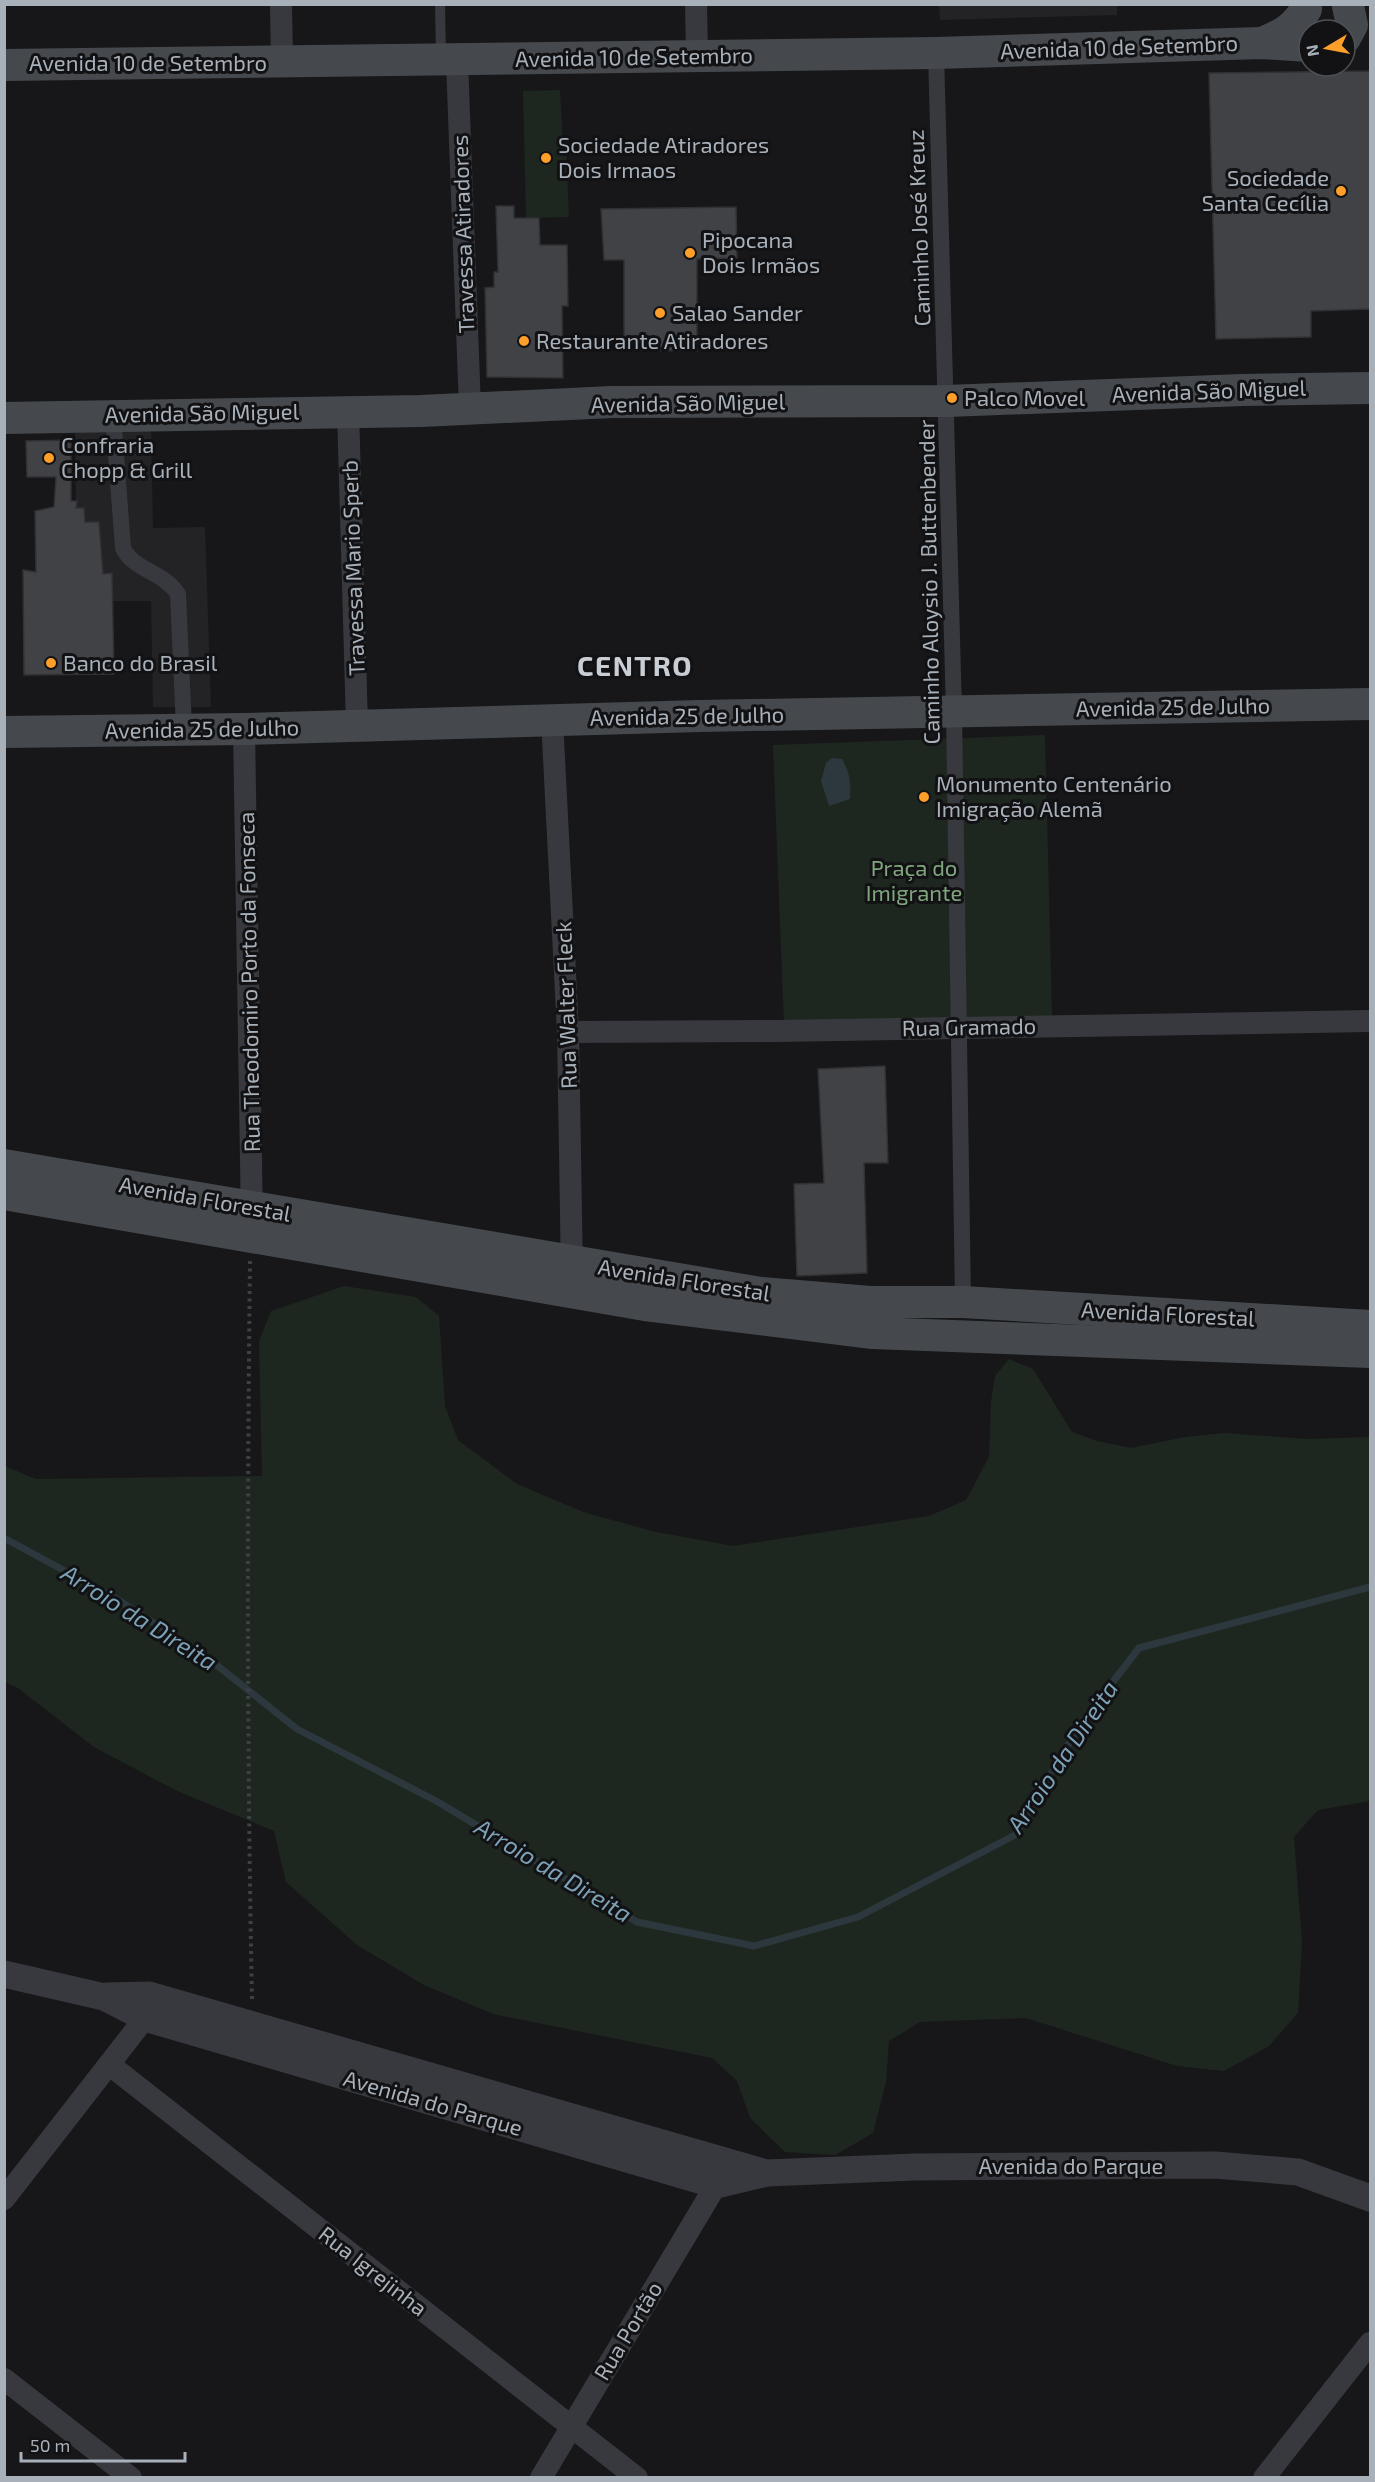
<svg xmlns="http://www.w3.org/2000/svg" width="1375" height="2482" viewBox="0 0 1375 2482" font-family="'Exo 2',sans-serif">
  <rect width="100%" height="100%" fill="#171719"/>
  <!-- built -->
  <g fill="#232326">
    <path d="M939 5H1117V15L940 20Z"/>
    <path d="M151 429 153 528 205 527 211 707H153L151 601H113L112 574H103L99 522H85L84 508H76L75 432Z"/>
  </g>
  <!-- green -->
  <g fill="#1e271f">
    <path d="M560 90 563 146H566L569 217 526 218 523 91Z"/>
    <path d="M1045 735 1052 1016 784 1023 773 745Z"/>
    <path d="M344 1286 416 1297 439 1316 445 1406 458 1440 517 1484 586 1513 656 1532 733 1546 929 1516 966 1500 989 1457 991 1402 995 1376 1009 1359 1033 1369 1072 1432 1097 1441 1131 1448 1185 1437 1225 1433 1307 1439 1370 1437V1801L1318 1810 1294 1837 1302 1942 1298 2013 1269 2046 1224 2071 1177 2066 1026 2018 920 2022 889 2041 886 2082 873 2133 835 2155 785 2152 750 2118 737 2081 712 2058 493 2014 424 1985 357 1945 286 1882 274 1831 177 1791 94 1747 18 1688 5 1682V1466L36 1479 262 1476 259 1341 271 1311Z"/>
  </g>
  <!-- water -->
  <path fill="#2c383e" d="M832 758 842 759C850 773 851 783 850 799L829 806 821 781 826 763Z"/>
  <g fill="none" stroke-linecap="round" stroke-linejoin="round">
    <!-- stream -->
    <path stroke="#2c383e" stroke-width="7" d="M4 1538 115 1598 209 1659 297 1729 438 1802 637 1922 754 1946 858 1917 1015 1835 1081 1723 1139 1648 1370 1587"/>
  </g>
  <!-- building -->
  <g fill="#414246" stroke="#313135" stroke-width="1.5">
    <path d="M1371 71V309L1311 311V337L1216 339 1209 73Z"/>
    <path d="M496 206H514V218H539L540 245H567L568 306H562L563 378 487 377 485 288 494 287V272H498Z"/>
    <path d="M736 207 737 258 697 259V351L624 350V260H604L601 209Z"/>
    <path d="M71 440V501H77L76 508H84L85 522H99L103 574 112 573 114 674 24 675 23 570 36 572 35 511 54 507 56 477H27L26 441Z"/>
    <path d="M885 1066 888 1163H864L867 1273 797 1276 794 1184 824 1183 818 1069Z"/>
  </g>
  <g fill="none" stroke-linecap="round" stroke-linejoin="round">
    <!-- path -->
    <path stroke="#3d4145" stroke-width="4" stroke-dasharray="3 4.5" stroke-linecap="butt" d="M250 1261C247 1508 247 1754 252 2000"/>
    <!-- service -->
    <path stroke="#38393e" stroke-width="10" d="M440 4 441 57"/>
    <!-- pedestrian -->
    <g stroke="#38393e" stroke-width="16">
      <path d="M936 53 954 711 963 1302"/>
      <path d="M113 415 123 548C134 571 163 571 178 594L184 729"/>
    </g>
    <!-- minor -->
    <g stroke="#38393e" stroke-width="22">
      <path d="M281 4 282 62"/>
      <path d="M696 4 697 55"/>
      <path d="M457 61 470 408"/>
      <path d="M348 410 357 725"/>
      <path d="M552 719 568 1032 572 1275"/>
      <path d="M244 729 252 1222"/>
      <path d="M568 1032 778 1031 1370 1021"/>
      <path d="M110 2065 637 2478"/>
      <path d="M4 2199 145 2018"/>
      <path d="M4 2379 131 2478"/>
      <path d="M541 2478 716 2185"/>
      <path d="M1264 2478 1370 2343"/>
    </g>
    <!-- tertiary -->
    <g stroke="#38393e" stroke-width="27">
      <path d="M4 1974 104 1997 145 2018 716 2185 767 2173 915 2167 1215 2165 1298 2172 1370 2198"/>
      <path d="M107 1996 149 1995 763 2172"/>
    </g>
    <!-- secondary -->
    <g stroke="#45494e" stroke-width="32">
      <path d="M1345 38 1352 25 1348 6"/>
      <path d="M1262 43C1282 35 1295 28 1306 9"/>
      <path d="M4 65 936 53 1262 43 1309 46"/>
      <path d="M4 418 421 411 612 402 947 401 1243 390 1370 388"/>
      <path d="M4 732 244 729 700 716 1370 704"/>
      <path d="M4 1165 761 1293 870 1302H963L1370 1326"/>
      <path d="M4 1194 645 1305 873 1333 1370 1352"/>
    </g>
  </g>
  <!-- markers -->
  <g fill="#fe9f2a" stroke="#121214" stroke-width="2">
    <circle cx="546" cy="158" r="6"/>
    <circle cx="1341" cy="191" r="6"/>
    <circle cx="690" cy="253" r="6"/>
    <circle cx="660" cy="313" r="6"/>
    <circle cx="524" cy="341" r="6"/>
    <circle cx="952" cy="398" r="6"/>
    <circle cx="49" cy="458" r="6"/>
    <circle cx="51" cy="663" r="6"/>
    <circle cx="924" cy="797" r="6"/>
  </g>
  <g text-anchor="middle" stroke-width="6" stroke-linejoin="round" paint-order="stroke">
    <!-- street labels -->
    <g font-size="22" fill="#a8b0ba" stroke="#121214">
      <text transform="translate(1119 47) rotate(-2)" y="8">Avenida 10 de Setembro</text>
      <text transform="translate(634 57) rotate(-1)" y="8">Avenida 10 de Setembro</text>
      <text x="148" y="71">Avenida 10 de Setembro</text>
      <text transform="translate(919 228) rotate(-92)" y="8">Caminho José Kreuz</text>
      <text transform="translate(463 234) rotate(-92)" y="8">Travessa Atiradores</text>
      <text transform="translate(1209 391) rotate(-2)" y="8">Avenida São Miguel</text>
      <text transform="translate(688 403) rotate(-1)" y="8">Avenida São Miguel</text>
      <text transform="translate(202 413) rotate(-1)" y="8">Avenida São Miguel</text>
      <text transform="translate(353 568) rotate(-92)" y="8">Travessa Mario Sperb</text>
      <text transform="translate(929 582) rotate(-91)" y="8">Caminho Aloysio J. Buttenbender</text>
      <text transform="translate(1173 707) rotate(-1)" y="8">Avenida 25 de Julho</text>
      <text transform="translate(687 716) rotate(-1)" y="8">Avenida 25 de Julho</text>
      <text transform="translate(202 729) rotate(-1)" y="8">Avenida 25 de Julho</text>
      <text transform="translate(249 982) rotate(-91)" y="8">Rua Theodomiro Porto da Fonseca</text>
      <text transform="translate(566 1005) rotate(-92)" y="8">Rua Walter Fleck</text>
      <text transform="translate(969 1027) rotate(-1)" y="8">Rua Gramado</text>
      <text transform="translate(205 1199) rotate(10)" y="8">Avenida Florestal</text>
      <text transform="translate(684 1280) rotate(9)" y="8">Avenida Florestal</text>
      <text transform="translate(1168 1314) rotate(3)" y="8">Avenida Florestal</text>
      <text transform="translate(433 2103) rotate(16)" y="8">Avenida do Parque</text>
      <text x="1071" y="2174">Avenida do Parque</text>
      <text transform="translate(373 2271) rotate(38)" y="8">Rua Igrejinha</text>
      <text transform="translate(628 2331) rotate(-59)" y="8">Rua Portão</text>
    </g>
    <!-- poi labels -->
    <g font-size="22" fill="#a8b0ba" stroke="#121214" text-anchor="start">
      <text x="558" y="153">Sociedade Atiradores<tspan x="558" dy="25">Dois Irmaos</tspan></text>
      <text x="1329" y="186" text-anchor="end">Sociedade<tspan x="1329" dy="25">Santa Cecília</tspan></text>
      <text x="702" y="248">Pipocana<tspan x="702" dy="25">Dois Irmãos</tspan></text>
      <text x="672" y="321">Salao Sander</text>
      <text x="536" y="349">Restaurante Atiradores</text>
      <text x="964" y="406">Palco Movel</text>
      <text x="61" y="453">Confraria<tspan x="61" dy="25">Chopp &amp; Grill</tspan></text>
      <text x="63" y="671">Banco do Brasil</text>
      <text x="936" y="792">Monumento Centenário<tspan x="936" dy="25">Imigração Alemã</tspan></text>
    </g>
    <!-- park labels -->
    <g font-size="22" fill="#80a67e" stroke="#121214">
      <text x="914" y="876">Praça do<tspan x="914" dy="25">Imigrante</tspan></text>
    </g>
    <!-- water labels -->
    <g font-size="24" font-style="italic" fill="#7da2b7" stroke="#121214">
      <text transform="translate(139 1618) rotate(32)" y="8">Arroio da Direita</text>
      <text transform="translate(1063 1757) rotate(-56)" y="8">Arroio da Direita</text>
      <text transform="translate(553 1871) rotate(31)" y="8">Arroio da Direita</text>
    </g>
    <!-- district labels -->
    <g font-size="28" font-weight="bold" letter-spacing="1.5" fill="#c9ced5" stroke="#121214">
      <text x="635" y="676">CENTRO</text>
    </g>
  </g>
  <!-- border -->
  <rect width="1375" height="2482" fill="none" stroke="#a8b0ba" stroke-width="12"/>
  <!-- north arrow -->
  <g transform="translate(1327 48) rotate(260)"><circle r="28" fill="#121214" stroke="#4e5156" stroke-width="1.5"/>
  <path d="M0-4.5L10 22L0 15L-10 22Z" fill="#fe9f2a"/>
  <text y="-9" font-size="16" font-weight="bold" text-anchor="middle" fill="#a8b0ba">N</text>
  </g>
  <!-- scale -->
  <path d="M21 2452v9h164v-9" fill="none" stroke="#a8b0ba" stroke-width="3"/>
  <text x="30" y="2452" font-size="18" fill="#a8b0ba" stroke="#121214" stroke-width="4.5" paint-order="stroke">50 m</text>
</svg>
